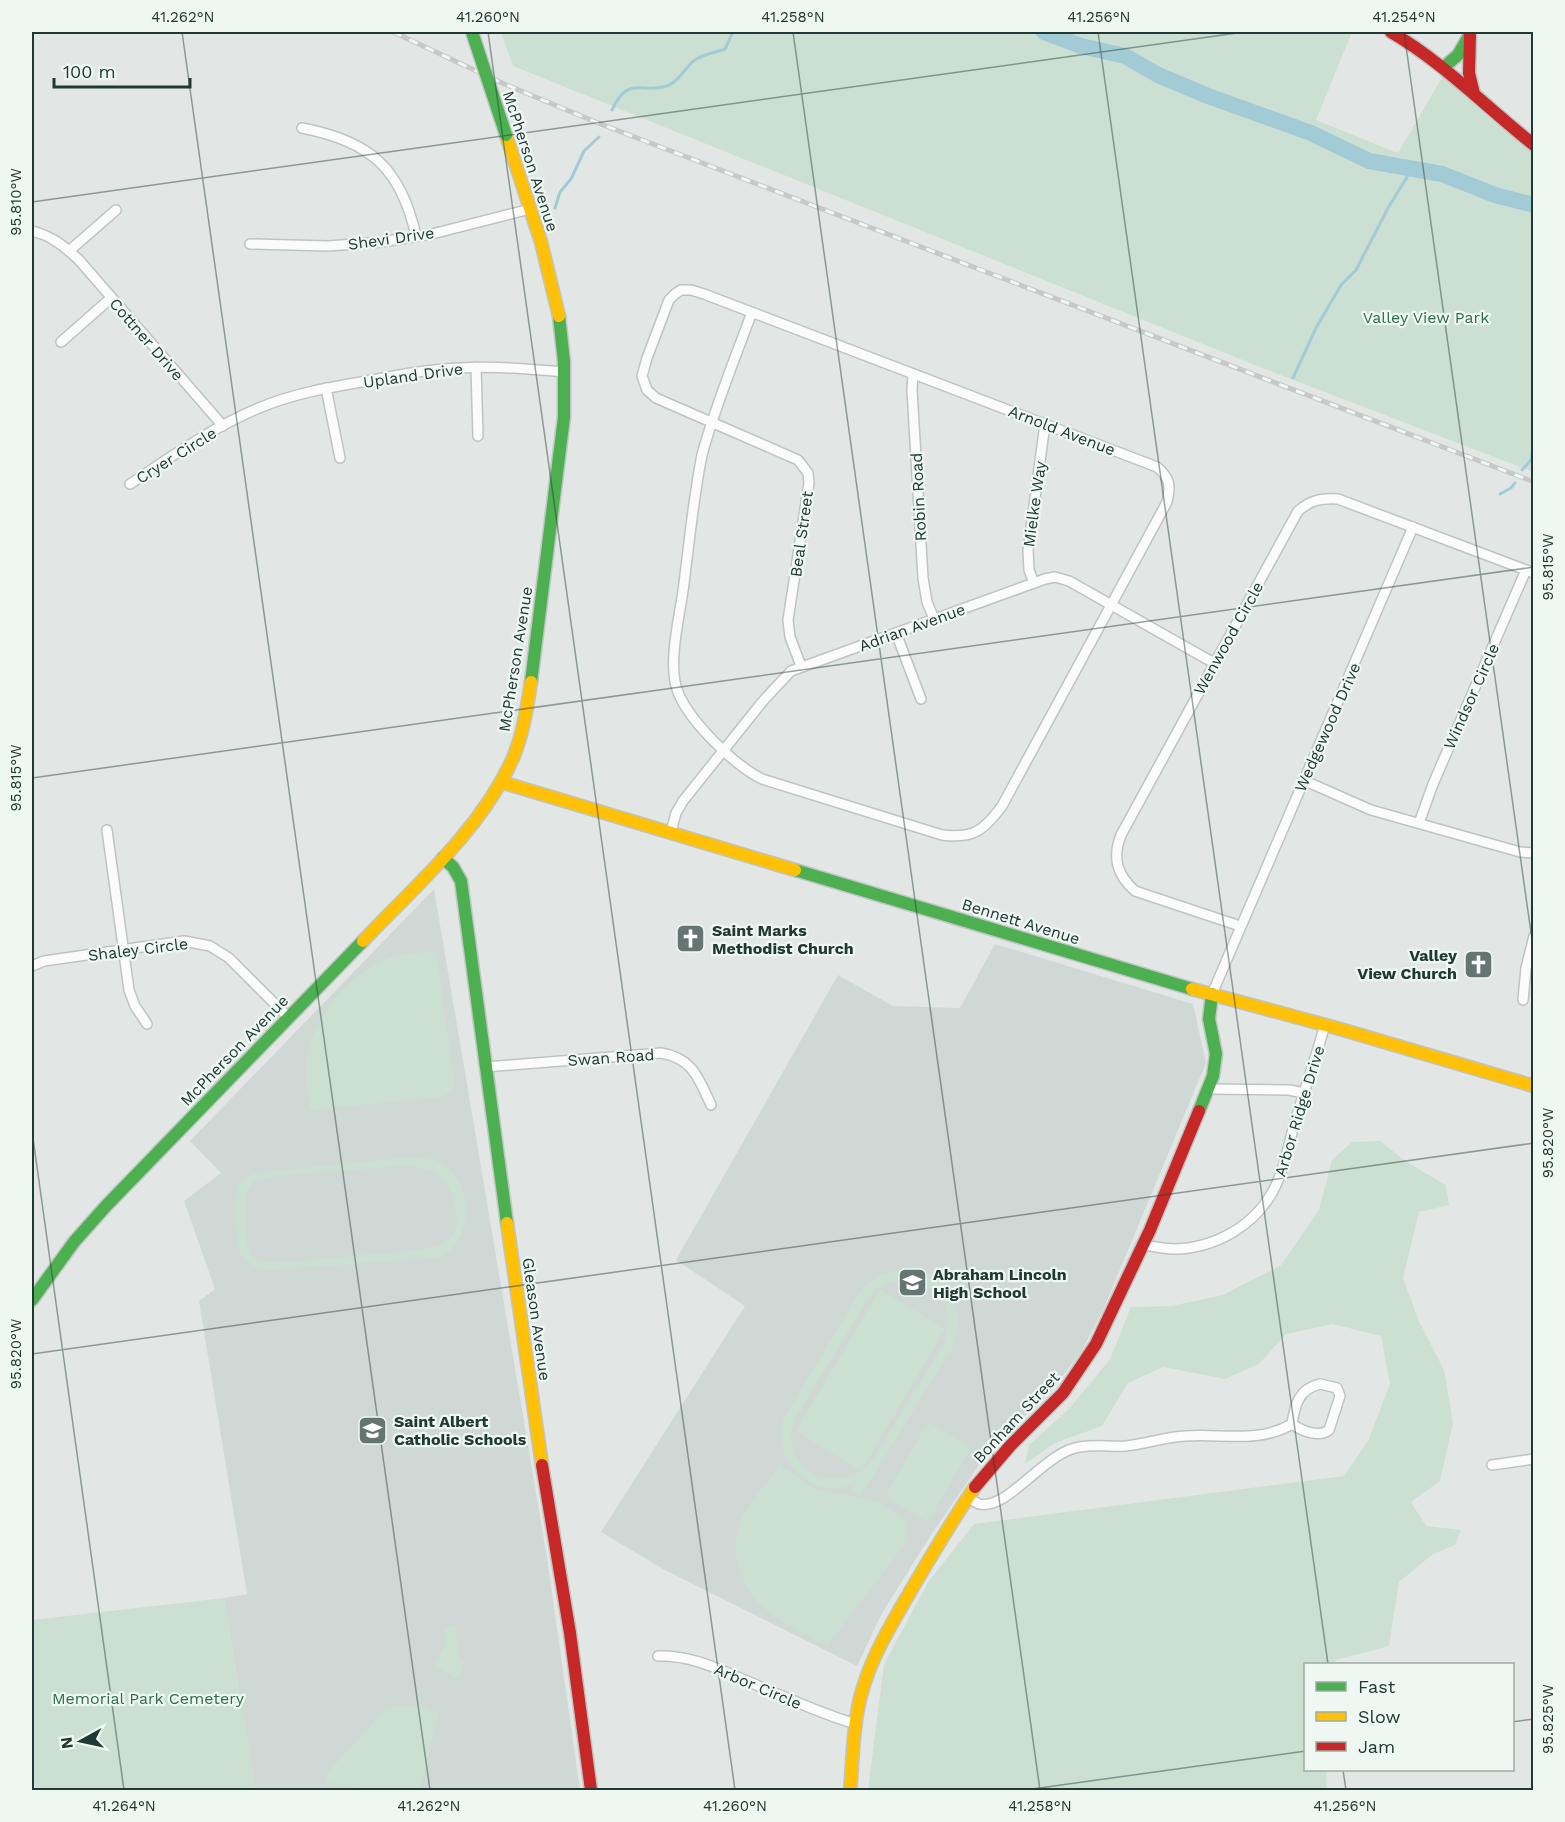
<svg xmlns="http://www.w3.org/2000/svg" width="1565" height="1822" viewBox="0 0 1565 1822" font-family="'Work Sans',sans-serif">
  <rect width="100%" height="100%" fill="#e2e7e5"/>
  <!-- built -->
  <g fill="#cfd8d5">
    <path d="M434 889 547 1558 580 1790H255L224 1598 247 1594 199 1301 215 1289 184 1201 221 1173 190 1141Z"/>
    <path d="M995 944 1193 1004 1206 1063 1103 1310 1081 1352 1053 1389 1003 1437 981 1462 931 1535 882 1613 857 1666 665 1570 601 1532 745 1306 676 1260 838 975 893 1006 960 1008Z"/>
  </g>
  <!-- green -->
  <g fill="#cbe0d2" fill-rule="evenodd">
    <path d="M501 32H1352L1316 120 1398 153 1443 76 1488 117 1533 153V472L1270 371 513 66Z"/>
    <path d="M436 952 454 1082 451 1091 442 1097 310 1110C308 1094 305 1076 307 1060 312 1015 353 970 395 956 407 952 423 953 436 952Z"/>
    <path d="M1380 1141 1408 1163 1446 1185 1449 1205 1419 1212 1403 1278 1419 1321 1444 1370 1453 1423 1440 1481 1411 1502 1426 1526 1461 1530 1455 1545 1433 1554 1399 1582 1389 1646 1336 1660 1334 1664H1306V1770H1326L1327 1790H868L884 1664 929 1581 974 1524 1344 1476 1368 1441 1390 1384 1381 1336 1333 1324 1286 1334 1259 1364 1225 1379 1163 1367 1128 1383 1102 1426 1055 1443 1025 1464 1029 1445 1069 1409 1110 1359 1131 1307 1171 1306 1223 1295 1281 1265 1319 1210 1332 1160 1352 1142Z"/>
    <path d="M403 1158C417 1158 432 1157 444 1165 474 1186 473 1244 438 1258L264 1270C256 1267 249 1265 243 1258 235 1248 233 1194 240 1183 245 1176 252 1175 260 1172ZM399 1166C411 1166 425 1166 436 1173 452 1183 464 1221 452 1236 444 1245 434 1247 422 1250L278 1263 259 1261 249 1254 246 1237 245 1195 253 1182 274 1176Z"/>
    <path d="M911 1269C917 1270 924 1271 929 1274 959 1289 962 1320 952 1348L860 1497 852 1491 854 1485 835 1489 819 1487 803 1478 790 1465 784 1451 782 1437 783 1420 860 1292C873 1275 890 1270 911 1269ZM908 1278C942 1288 954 1307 945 1342L872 1461 861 1471 945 1329 880 1290 796 1431 861 1471C832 1489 794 1475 791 1438 790 1433 793 1425 794 1420L870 1295C882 1283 892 1280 908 1278Z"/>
    <path d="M928 1422 971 1447 928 1522 885 1497Z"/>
    <path d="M780 1465 815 1489 876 1501 905 1520 908 1540 827 1646C790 1625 749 1611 739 1566 736 1557 734 1544 736 1535 741 1511 766 1484 780 1465Z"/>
    <path d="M224 1598 255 1790H35L32 1767V1620Z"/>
    <path d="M455 1626 460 1659 465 1661 458 1679 434 1665 446 1643 443 1627Z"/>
    <path d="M409 1705 426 1708 438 1714 420 1790H370L326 1782 329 1771 385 1710 395 1706Z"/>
  </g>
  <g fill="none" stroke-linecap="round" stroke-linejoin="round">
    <!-- stream -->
    <g stroke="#a3cbd5" stroke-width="3">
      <path d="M612 110C628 75 640 94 667 86 681 81 686 64 698 58 706 54 717 52 725 49L733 32"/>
      <path d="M555 208 560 192 571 179 584 151 599 137"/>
      <path d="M1293 378 1316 328 1341 285 1356 270 1388 208 1412 169"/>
      <path d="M1522 470 1531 460 1534 444"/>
      <path d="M1500 494 1511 488 1515 483"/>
    </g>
    <!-- river -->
    <path stroke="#a3cbd5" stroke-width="16" d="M1044 32 1081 46 1125 56 1158 75 1208 96 1311 133 1369 161 1442 174 1495 195 1534 205"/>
    <defs>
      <g id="street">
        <path d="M302 128C370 141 401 168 416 236"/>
        <path d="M32 231C52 236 64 246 79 260L223 426"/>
        <path d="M250 244 328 246 381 242 432 234 530 209"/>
        <path d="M69 251 116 210"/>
        <path d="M752 312C735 359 715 406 702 455 693 499 689 546 683 591 679 619 669 659 676 686 684 717 734 765 762 779L942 835C974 839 984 830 1002 806L1167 502C1171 486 1170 478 1157 467L704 294 691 290H681L675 294 669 300 647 358 642 376 647 390 656 398 798 460 808 473 809 483 788 620 790 637 801 666"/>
        <path d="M61 342 111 298"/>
        <path d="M476 367 478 436"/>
        <path d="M913 374 912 390 923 578 927 602 934 619"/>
        <path d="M326 388 340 458"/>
        <path d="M130 484C172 456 213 427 259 408 292 394 326 388 361 382 393 376 427 369 460 368 495 366 530 369 565 372"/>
        <path d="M1034 583 1029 570 1028 550 1045 424"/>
        <path d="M896 633 921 699"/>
        <path d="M1303 780 1371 810 1520 852 1534 853"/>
        <path d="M1419 823 1433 784 1526 570"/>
        <path d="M107 830 129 990 135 1006 147 1024"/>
        <path d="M671 832 676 813 683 801 763 701 791 671 1045 579 1055 577 1069 581 1214 663"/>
        <path d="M1240 926 1135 891C1117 875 1112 858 1121 835L1298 511C1311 500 1321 498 1338 499L1534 573"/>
        <path d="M32 966 44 961 184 941 210 946 229 958 289 1018"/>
        <path d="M1212 994 1413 527"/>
        <path d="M1523 1000 1526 968 1534 936"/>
        <path d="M485 1067 661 1053C693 1058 699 1079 711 1105"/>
        <path d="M1208 1089 1289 1090 1304 1093"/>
        <path d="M1143 1245C1153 1246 1164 1249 1175 1249 1215 1248 1254 1226 1273 1191 1284 1171 1288 1147 1294 1125 1304 1091 1316 1058 1325 1024"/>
        <path d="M1320 1384 1337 1388 1340 1396 1329 1430C1319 1438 1302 1431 1292 1424 1295 1404 1299 1389 1320 1384Z"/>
        <path d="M1492 1465 1534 1459"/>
        <path d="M968 1497C971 1499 976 1503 979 1504 1008 1511 1045 1451 1080 1447 1096 1444 1111 1447 1126 1446 1146 1444 1165 1437 1185 1436 1222 1433 1258 1444 1292 1424"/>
        <path d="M658 1656C691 1655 718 1669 747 1681 783 1696 818 1713 856 1724"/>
      </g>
      <g id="fast">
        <path d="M1444 67 1458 55 1469 36"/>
        <path d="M531 682 564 417V362L559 316"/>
        <path d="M443 858 453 867 461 881 507 1223"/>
        <path d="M795 870 1192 989"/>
        <path d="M1199 1111 1213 1076 1216 1054 1209 1019 1212 994"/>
        <path d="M32 1300 74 1242 106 1206 363 941"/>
      </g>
      <g id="slow">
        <path d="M506 135 541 242 559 316"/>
        <path d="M501 782 795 870"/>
        <path d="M363 941C416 885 481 830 513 758 523 734 527 708 531 682"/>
        <path d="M1192 989 1340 1029 1534 1086"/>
        <path d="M507 1223 542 1465"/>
        <path d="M850 1790C853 1759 853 1725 861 1695 871 1657 891 1625 910 1592 931 1556 952 1521 975 1487"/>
      </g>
      <g id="jam">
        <path d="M1391 32C1444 63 1486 107 1534 145"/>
        <path d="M1470 35 1469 73 1474 94"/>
        <path d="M542 1465 570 1633 591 1790"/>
        <path d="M975 1487 1010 1446 1063 1393 1096 1344 1150 1230 1199 1111"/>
      </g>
    </defs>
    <!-- street casing -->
    <use href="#street" stroke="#bfc4c2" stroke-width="12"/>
    <!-- fast casing -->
    <use href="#fast" stroke="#bec5c2" stroke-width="15"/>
    <!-- slow casing -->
    <use href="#slow" stroke="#bec5c2" stroke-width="15"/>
    <!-- jam casing -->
    <use href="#jam" stroke="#bec5c2" stroke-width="15"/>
    <!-- street -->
    <use href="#street" stroke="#fbfbfb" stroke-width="9"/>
    <!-- fast -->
    <use href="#fast" stroke="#4caf50" stroke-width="12"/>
    <!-- slow -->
    <use href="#slow" stroke="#ffc107" stroke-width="12"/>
    <!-- jam -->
    <use href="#jam" stroke="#c62828" stroke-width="12"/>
    <defs>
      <path id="rail" d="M393 32 502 83 598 123 1534 482"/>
    </defs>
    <!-- rail casing -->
    <use href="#rail" stroke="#c6c9c8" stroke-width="5"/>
    <!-- rail -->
    <use href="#rail" stroke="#eff7f3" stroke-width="3" stroke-dasharray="9" stroke-linecap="butt"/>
    <defs>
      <path id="fast-bridge" d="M472 32 506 135"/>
    </defs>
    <!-- fast-bridge casing -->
    <use href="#fast-bridge" stroke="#bec5c2" stroke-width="15" stroke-linecap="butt"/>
    <!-- fast-bridge -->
    <use href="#fast-bridge" stroke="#4caf50" stroke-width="12"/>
  </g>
  <!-- ticks -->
  <path fill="none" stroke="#213934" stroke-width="1.5" stroke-opacity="0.45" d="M182 32 430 1790M488 32 735 1790M793 32 1040 1790M1098 32 1328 1664M1404 32 1534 954M32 202 1244 32M32 778 1534 567M32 1131 124 1790M32 1354 1534 1143M1512 1722 1534 1719M1343 1770 1346 1790M1025 1790 1306 1751"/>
  <!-- icons -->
  <defs>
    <symbol id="church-square" viewBox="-11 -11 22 22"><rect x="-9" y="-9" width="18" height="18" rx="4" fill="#657672" stroke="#eff7f3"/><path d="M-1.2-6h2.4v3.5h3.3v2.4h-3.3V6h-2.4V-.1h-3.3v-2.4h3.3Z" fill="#fff"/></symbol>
    <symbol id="school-square" viewBox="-11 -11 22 22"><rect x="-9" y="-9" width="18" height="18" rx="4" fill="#657672" stroke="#eff7f3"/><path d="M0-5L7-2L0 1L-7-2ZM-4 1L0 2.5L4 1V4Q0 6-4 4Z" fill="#fff"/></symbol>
  </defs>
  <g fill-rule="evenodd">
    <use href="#church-square" x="674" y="922" width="33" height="33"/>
    <use href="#church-square" x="1462" y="948" width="33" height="33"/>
    <use href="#school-square" x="896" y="1266" width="33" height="33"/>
    <use href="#school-square" x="356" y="1414" width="33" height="33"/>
  </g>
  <g text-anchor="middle" stroke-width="4.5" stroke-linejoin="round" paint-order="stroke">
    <!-- street labels -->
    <g font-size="16" fill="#213934" stroke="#eff7f3">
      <text transform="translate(531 161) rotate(72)" y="6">McPherson Avenue</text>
      <text transform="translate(391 238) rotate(-8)" y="6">Shevi Drive</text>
      <text transform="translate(147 339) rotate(49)" y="6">Cottner Drive</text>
      <text transform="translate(413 375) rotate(-8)" y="6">Upland Drive</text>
      <text transform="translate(1062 430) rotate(21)" y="6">Arnold Avenue</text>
      <text transform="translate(176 455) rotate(-32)" y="6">Cryer Circle</text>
      <text transform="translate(918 497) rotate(-93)" y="6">Robin Road</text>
      <text transform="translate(1034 504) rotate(-82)" y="6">Mielke Way</text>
      <text transform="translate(801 534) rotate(-82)" y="6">Beal Street</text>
      <text transform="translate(912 627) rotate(-20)" y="6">Adrian Avenue</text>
      <text transform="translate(1228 638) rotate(-61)" y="6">Wenwood Circle</text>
      <text transform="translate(515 659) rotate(-81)" y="6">McPherson Avenue</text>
      <text transform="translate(1471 696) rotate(-66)" y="6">Windsor Circle</text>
      <text transform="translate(1327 727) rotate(-66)" y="6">Wedgewood Drive</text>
      <text transform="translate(1021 921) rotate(17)" y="6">Bennett Avenue</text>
      <text transform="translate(138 949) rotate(-7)" y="6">Shaley Circle</text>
      <text transform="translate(234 1050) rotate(-46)" y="6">McPherson Avenue</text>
      <text transform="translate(611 1057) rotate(-4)" y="6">Swan Road</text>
      <text transform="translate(1299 1111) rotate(-73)" y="6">Arbor Ridge Drive</text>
      <text transform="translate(537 1319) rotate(82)" y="6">Gleason Avenue</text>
      <text transform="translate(1016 1417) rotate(-47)" y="6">Bonham Street</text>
      <text transform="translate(758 1686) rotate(23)" y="6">Arbor Circle</text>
    </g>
    <!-- park labels -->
    <g font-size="16" fill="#2c6f49" stroke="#eff7f3">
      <text x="1426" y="323">Valley View Park</text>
      <text x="148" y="1704">Memorial Park Cemetery</text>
    </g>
    <!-- poi labels -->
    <g font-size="16" font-weight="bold" fill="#213934" stroke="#eff7f3" text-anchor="start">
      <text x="712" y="936">Saint Marks<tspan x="712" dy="18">Methodist Church</tspan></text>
      <text x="1457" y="961" text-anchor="end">Valley<tspan x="1457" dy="18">View Church</tspan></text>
      <text x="933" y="1280">Abraham Lincoln<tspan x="933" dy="18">High School</tspan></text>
      <text x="394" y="1427">Saint Albert<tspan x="394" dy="18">Catholic Schools</tspan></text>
    </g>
  </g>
  <!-- border -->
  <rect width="1565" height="1822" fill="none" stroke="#eff7f3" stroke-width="66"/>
  <!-- legend -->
  <rect x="1304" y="1663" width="210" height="108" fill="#eff7f3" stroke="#9daba7" stroke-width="1.5"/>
  <rect x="1316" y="1682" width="30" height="9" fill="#4caf50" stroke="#9daba7" stroke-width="1.5"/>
  <text x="1358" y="1693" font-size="18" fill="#213934">Fast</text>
  <rect x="1316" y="1712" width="30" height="9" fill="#ffc107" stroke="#9daba7" stroke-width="1.5"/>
  <text x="1358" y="1723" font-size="18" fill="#213934">Slow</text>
  <rect x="1316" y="1742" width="30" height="9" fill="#c62828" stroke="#9daba7" stroke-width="1.5"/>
  <text x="1358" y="1753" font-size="18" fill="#213934">Jam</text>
  <!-- north arrow -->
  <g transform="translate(81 1741) rotate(262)" stroke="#eff7f3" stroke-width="4.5" paint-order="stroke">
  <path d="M0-4.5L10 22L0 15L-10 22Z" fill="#213934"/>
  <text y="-9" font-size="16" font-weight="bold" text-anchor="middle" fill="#213934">N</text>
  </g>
  <!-- scale -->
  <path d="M54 78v9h136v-9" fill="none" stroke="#213934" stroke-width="3"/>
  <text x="63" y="78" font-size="18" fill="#213934" stroke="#eff7f3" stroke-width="4.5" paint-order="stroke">100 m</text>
  <rect x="33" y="33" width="1499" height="1756" fill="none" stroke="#213934" stroke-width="2"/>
  <g font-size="15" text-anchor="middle" fill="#213934">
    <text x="183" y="22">41.262°N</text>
    <text x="488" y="22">41.260°N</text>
    <text x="793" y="22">41.258°N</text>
    <text x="1099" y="22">41.256°N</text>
    <text x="1404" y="22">41.254°N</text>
    <text transform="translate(16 202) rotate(-90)" y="5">95.810°W</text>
    <text transform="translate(1548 567) rotate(-90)" y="5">95.815°W</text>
    <text transform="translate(16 778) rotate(-90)" y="5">95.815°W</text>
    <text transform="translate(1548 1143) rotate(-90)" y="5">95.820°W</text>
    <text transform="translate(16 1354) rotate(-90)" y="5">95.820°W</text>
    <text transform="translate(1548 1719) rotate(-90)" y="5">95.825°W</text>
    <text x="124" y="1811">41.264°N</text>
    <text x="429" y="1811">41.262°N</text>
    <text x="735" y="1811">41.260°N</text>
    <text x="1040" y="1811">41.258°N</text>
    <text x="1345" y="1811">41.256°N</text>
  </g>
</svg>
